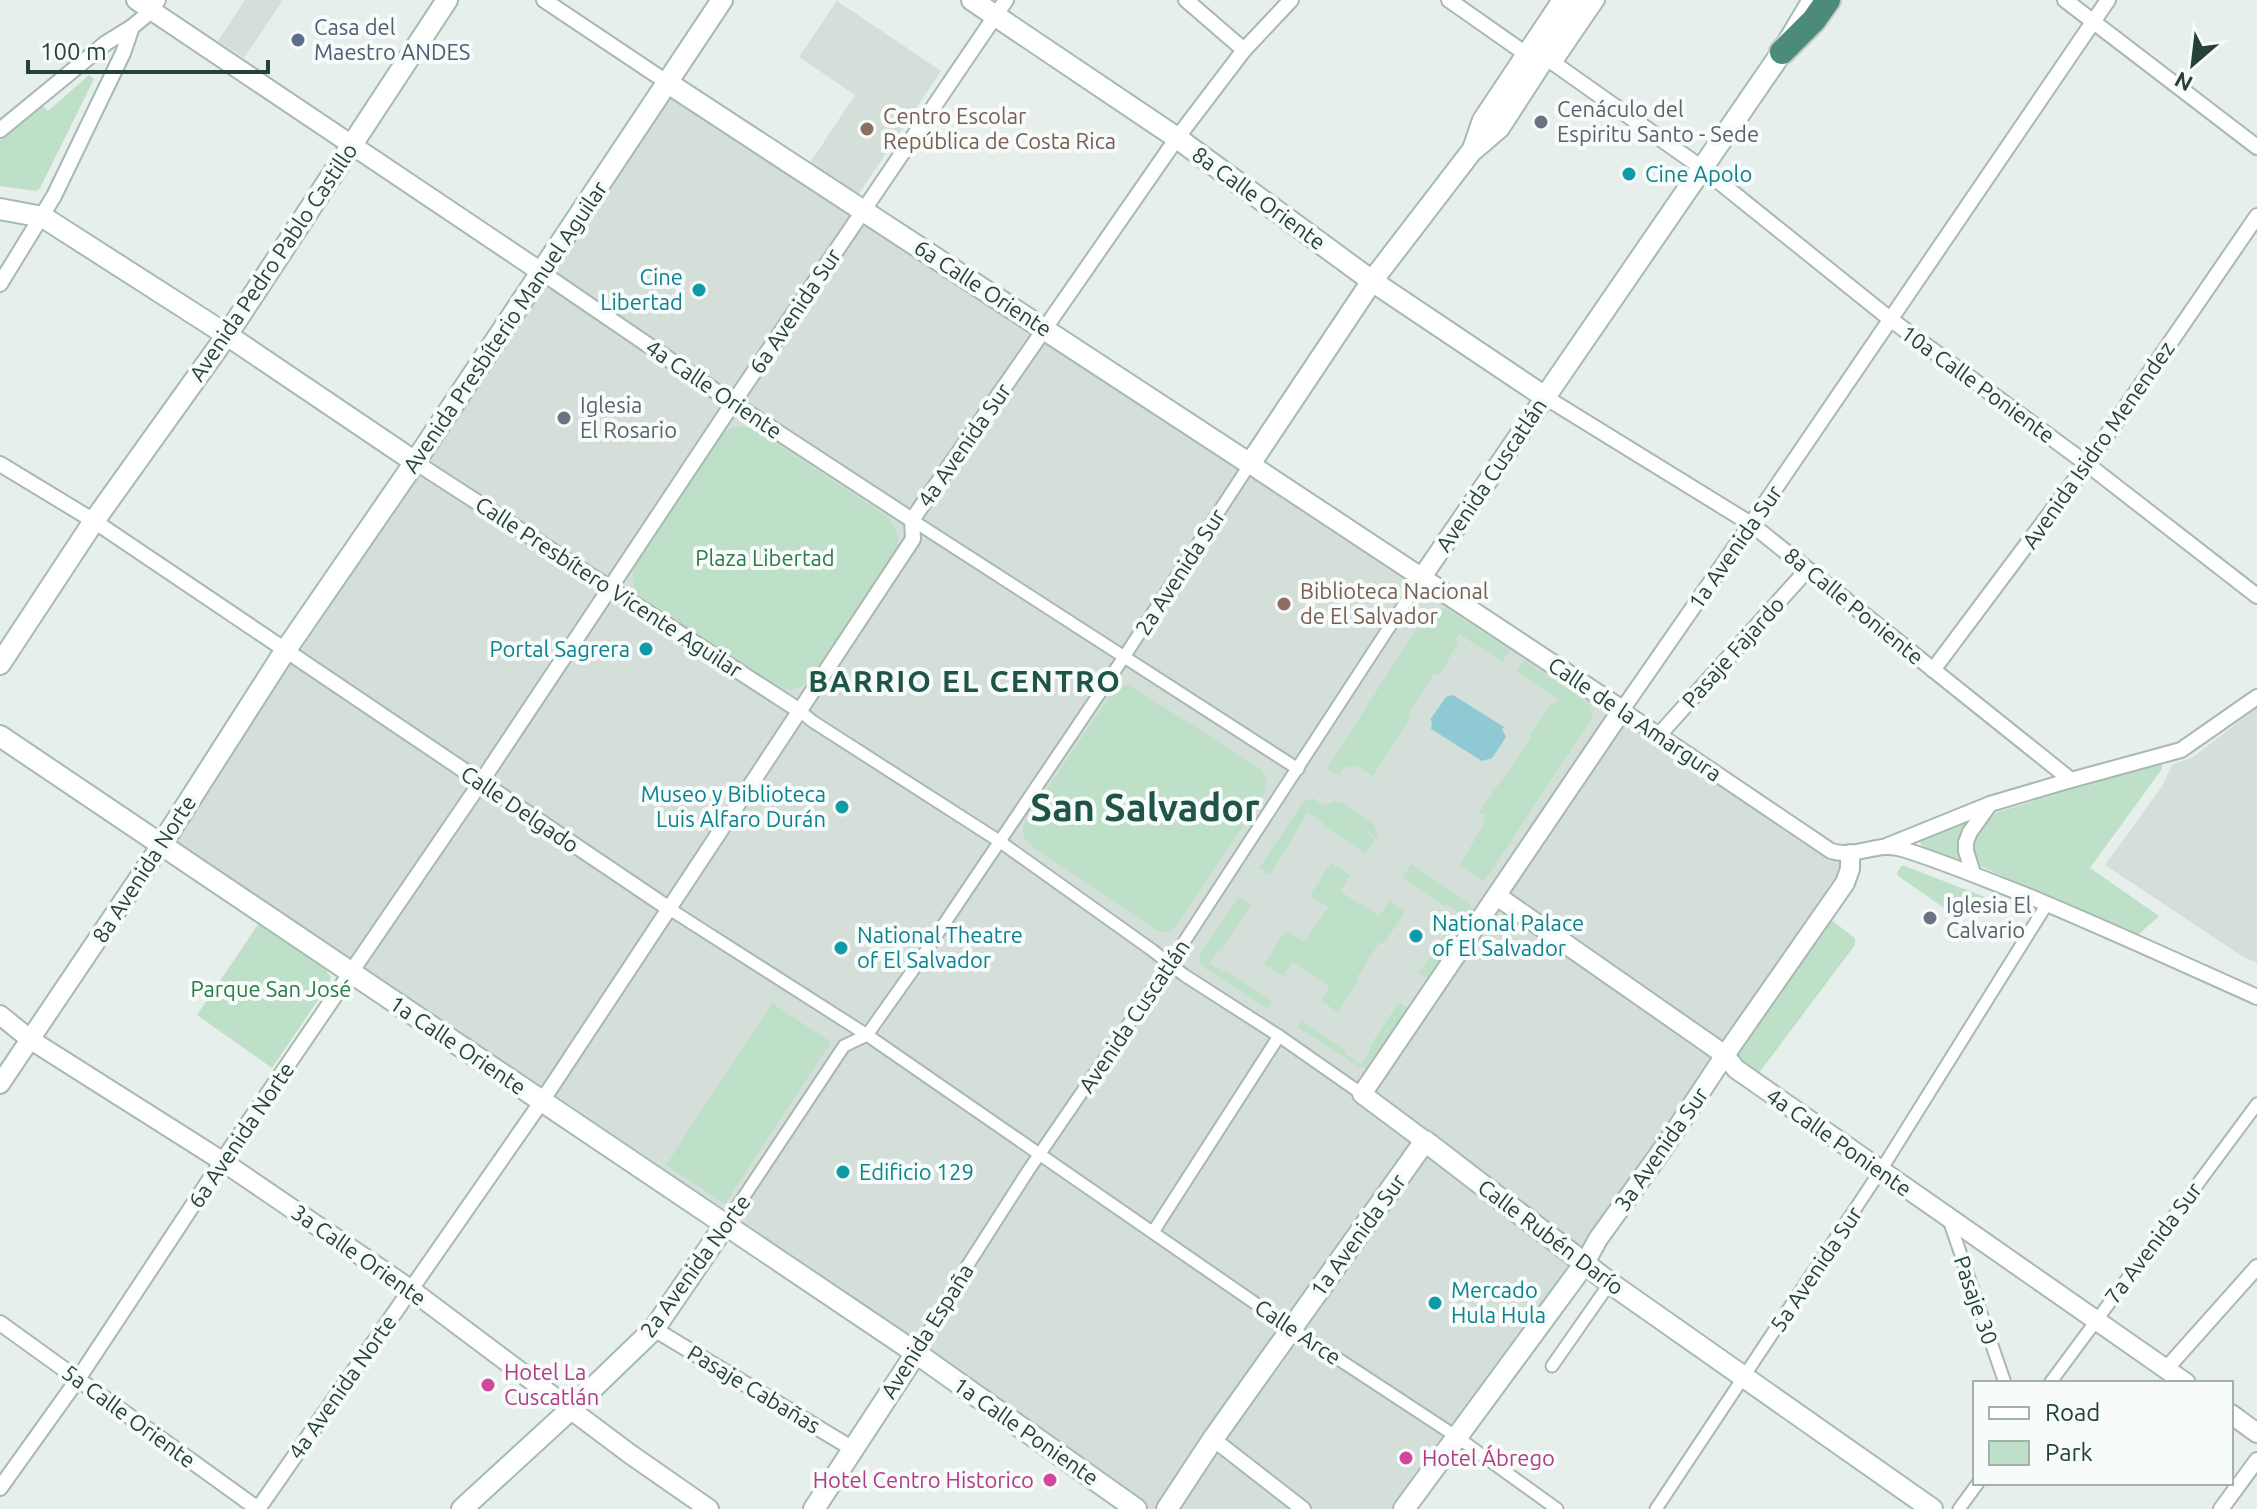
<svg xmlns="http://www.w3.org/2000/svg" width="2257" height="1509" viewBox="0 0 2257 1509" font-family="Ubuntu,sans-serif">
  <rect width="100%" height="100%" fill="#e6efeb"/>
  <!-- built -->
  <g fill="#d4dfda">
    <path d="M245 0H283L244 58 218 41Z"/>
    <path d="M837 1 941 71 858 195 810 163 855 95 799 57Z"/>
    <path d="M668 83 1850 869 1403 1509H1141L161 845Z"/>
    <path d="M2257 708V963L2242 956 2105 865 2161 788 2172 765 2193 757Z"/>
  </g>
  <!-- green -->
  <g fill="#bfe0c8">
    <path d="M89 75 94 79 40 188 36 191 0 186V140L42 105 48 111Z"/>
    <path d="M739 426 755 429 886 516C897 526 900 537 897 551L810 683 791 690 774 687 645 602C632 590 630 577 636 561L719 436 730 428Z"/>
    <path d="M1445 608 1510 650 1502 662 1459 634 1455 640 1459 642 1439 675 1434 673 1408 715 1411 718 1373 776 1356 766 1343 768 1339 775 1327 768 1428 611Z"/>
    <path d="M1524 660 1590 704 1593 717 1484 882 1459 865 1485 823 1482 821 1485 816 1479 812 1531 738 1529 735 1551 703 1555 705 1559 700 1517 672Z"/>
    <path d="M1122 685H1127L1136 689 1260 769 1267 780 1264 794 1176 927 1168 932 1157 931 1029 844C1022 837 1021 829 1026 820L1113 691 1117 687Z"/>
    <path d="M2158 763 2162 764V769L2090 868 2159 916 2137 936 1982 867C1963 849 1980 823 1998 812Z"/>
    <path d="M1313 798 1325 806 1334 801 1341 802 1374 824 1378 835 1376 838 1334 811 1375 839 1365 853 1322 825 1323 823 1308 813 1270 875 1259 868 1303 802Z"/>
    <path d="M1964 822 1968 825 1961 860 1923 847 1920 842 1924 837Z"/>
    <path d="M1331 863 1350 875 1340 891 1379 916 1389 901 1405 912 1384 944 1380 942 1357 977 1359 980 1338 1012 1321 1001 1330 987 1293 962 1283 976 1264 964 1286 930 1305 942 1328 907 1310 895Z"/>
    <path d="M1411 864 1470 904 1473 908 1427 978 1419 973 1450 926 1453 927 1461 914 1447 904 1445 907 1402 878Z"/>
    <path d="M1902 865 1998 902 1990 916 1963 899 1953 914 1898 876 1897 873Z"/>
    <path d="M1239 897 1251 904 1221 950H1218L1209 963 1224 973 1225 971 1272 1002 1268 1009 1206 969 1199 962 1200 953Z"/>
    <path d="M1823 914 1855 938V945L1753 1081 1725 1055Z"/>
    <path d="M259 923 321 964 331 977 327 987 272 1068 197 1015Z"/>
    <path d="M1399 1002 1407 1008 1366 1068 1358 1066 1297 1027 1302 1021 1346 1051 1345 1054 1361 1064 1371 1049 1369 1047Z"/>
    <path d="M772 1003 831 1042 725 1204 666 1165Z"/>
  </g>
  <!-- water -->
  <path fill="#8ec9d4" d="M1453 695 1504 727 1502 729 1506 737 1492 758 1482 761 1431 729 1432 721 1430 720 1446 697Z"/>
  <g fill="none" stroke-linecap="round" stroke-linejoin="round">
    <defs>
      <g id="pedestrian">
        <path d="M912 520 1298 769"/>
        <path d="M800 711 812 721 999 841 1152 950 1184 975 1279 1036 1362 1094"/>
        <path d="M668 908 867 1035 1291 1328 1457 1437 1557 1509"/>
        <path d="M1948 1217 2005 1383"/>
        <path d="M725 1225 844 1046 867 1035 913 970 1124 657 1250 464"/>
        <path d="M1153 1232 1279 1036"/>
        <path d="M916 1353 966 1268 1028 1171 1169 965 1422 577"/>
        <path d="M1552 1366 1610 1283"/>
        <path d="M2050 1383 2257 1104"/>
        <path d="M1656 1509 1881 1170 2047 904"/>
        <path d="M1959 1509 1978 1483"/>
      </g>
      <g id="minor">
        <path d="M544 0 668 83"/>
        <path d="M1186 0 1244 50"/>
        <path d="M1449 0 1526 54"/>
        <path d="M2065 0 2257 147"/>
        <path d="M2108 0 1751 524 1622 710 1831 851C1855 859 1878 841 1902 849 1945 862 1986 880 2028 896 2105 928 2181 963 2257 997"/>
        <path d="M1545 57 1702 168 1890 319 2087 464 2257 596"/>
        <path d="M1554 63 1597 0"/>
        <path d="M0 130 106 43 132 27"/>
        <path d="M541 272 733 403 912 520"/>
        <path d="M0 284 54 196 123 53 132 27 151 11 158 0"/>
        <path d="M1545 397 1751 524 2071 780"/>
        <path d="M415 462 800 711"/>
        <path d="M0 464 94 521 668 908"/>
        <path d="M1933 670 2087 464 2257 216"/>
        <path d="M1659 735 1807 570"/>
        <path d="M1886 846 1990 804"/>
        <path d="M1973 873 1966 851V842L1970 832 1990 804 2071 780 2181 750 2257 697"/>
        <path d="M0 1323 258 1509"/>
        <path d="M654 1329 853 1449"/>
        <path d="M2166 1369 2257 1267"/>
        <path d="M1213 1439 1303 1509"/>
        <path d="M0 1488 78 1379 222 1161 481 782 733 403 1006 0"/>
        <path d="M258 1509 542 1101 913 539 912 520 1177 138 1244 50 1291 0"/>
        <path d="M2221 1509 2257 1460"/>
      </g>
      <g id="tertiary">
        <path d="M136 0 541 272"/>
        <path d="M1471 152 1482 120 1562 0"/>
        <path d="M1250 464 1622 710 1362 1094 1425 1141"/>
        <path d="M1422 577 1545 397"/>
        <path d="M1497 896 1725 1055 1736 1069 2186 1383"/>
        <path d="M0 1015 31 1040 222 1161 410 1289 630 1454 709 1509"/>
        <path d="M0 1084 161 845"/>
        <path d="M1585 1263 1598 1239 1665 1146 1725 1055 1845 883 1850 869V854"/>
        <path d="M2231 1414 2257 1433"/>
      </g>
      <g id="secondary">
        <path d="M972 0 1177 138 1372 281 1545 397 1782 52 1813 0"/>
        <path d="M668 83 1250 464 1372 281 1471 152 1499 128 1582 0"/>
        <path d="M0 209 43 217 227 335 415 462"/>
        <path d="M0 664 94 521 227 335 447 0"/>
        <path d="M0 736 916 1353 1136 1509"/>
        <path d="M161 845 285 651 415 462 722 0"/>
        <path d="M462 1509 570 1410 654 1329 725 1225"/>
        <path d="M814 1509 916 1353"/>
        <path d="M1167 1509 1213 1439 1425 1141 1610 1283 1932 1509"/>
        <path d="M1404 1509 1585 1263"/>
      </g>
      <path id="trunk" d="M1782 52 1814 20 1828 0"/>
    </defs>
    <!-- pedestrian casing -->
    <use href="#pedestrian" stroke="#a8b8b2" stroke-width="15"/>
    <!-- minor casing -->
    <use href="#minor" stroke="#a8b8b2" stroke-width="18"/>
    <!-- tertiary casing -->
    <use href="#tertiary" stroke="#a8b8b2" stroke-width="22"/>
    <!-- secondary casing -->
    <use href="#secondary" stroke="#a4bbb3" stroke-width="24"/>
    <!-- trunk casing -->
    <use href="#trunk" stroke="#c2cac8" stroke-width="28"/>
    <!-- pedestrian -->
    <use href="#pedestrian" stroke="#fff" stroke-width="11"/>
    <!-- minor -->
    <use href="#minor" stroke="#fff" stroke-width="14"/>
    <!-- tertiary -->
    <use href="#tertiary" stroke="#fff" stroke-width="18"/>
    <!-- secondary -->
    <use href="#secondary" stroke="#fff" stroke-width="20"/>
    <!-- trunk -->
    <use href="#trunk" stroke="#4c8a7c" stroke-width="24"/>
  </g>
  <!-- markers -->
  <circle fill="#5c6f8a" stroke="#f7fbf9" stroke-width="3" cx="298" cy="40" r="8"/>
  <g fill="#6b7280" stroke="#f7fbf9" stroke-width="3">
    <circle cx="1541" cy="122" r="8"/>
    <circle cx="564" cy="418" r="8"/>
    <circle cx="1930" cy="918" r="8"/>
  </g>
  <g fill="#8d6e63" stroke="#f7fbf9" stroke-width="3">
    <circle cx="867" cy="129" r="8"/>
    <circle cx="1284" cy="604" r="8"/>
  </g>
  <g fill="#0f9aa8" stroke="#f7fbf9" stroke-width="3">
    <circle cx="1629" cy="174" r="8"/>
    <circle cx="699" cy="290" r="8"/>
    <circle cx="646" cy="649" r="8"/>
    <circle cx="842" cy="807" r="8"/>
    <circle cx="1416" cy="936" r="8"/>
    <circle cx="841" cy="948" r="8"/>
    <circle cx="843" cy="1172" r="8"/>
    <circle cx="1435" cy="1303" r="8"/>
  </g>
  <g fill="#d1479c" stroke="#f7fbf9" stroke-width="3">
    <circle cx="488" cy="1385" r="8"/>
    <circle cx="1406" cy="1458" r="8"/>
    <circle cx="1050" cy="1480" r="8"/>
  </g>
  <g text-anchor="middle" stroke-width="8" stroke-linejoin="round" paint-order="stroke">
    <!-- service labels -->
    <g font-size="22" fill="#4e5e75" stroke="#f7fbf9" text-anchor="start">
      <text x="314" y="35">Casa del<tspan x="314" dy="25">Maestro ANDES</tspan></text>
    </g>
    <!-- worship labels -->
    <g font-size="22" fill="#5b616d" stroke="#f7fbf9" text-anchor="start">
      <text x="1557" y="117">Cenáculo del<tspan x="1557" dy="25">Espiritu Santo - Sede</tspan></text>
      <text x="580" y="413">Iglesia<tspan x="580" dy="25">El Rosario</tspan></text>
      <text x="1946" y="913">Iglesia El<tspan x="1946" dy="25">Calvario</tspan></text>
    </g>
    <!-- education labels -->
    <g font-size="22" fill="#785e54" stroke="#f7fbf9" text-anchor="start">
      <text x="883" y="124">Centro Escolar<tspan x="883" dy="25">República de Costa Rica</tspan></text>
      <text x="1300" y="599">Biblioteca Nacional<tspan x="1300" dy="25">de El Salvador</tspan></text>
    </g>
    <!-- culture labels -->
    <g font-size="22" fill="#0d838f" stroke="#f7fbf9" text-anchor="start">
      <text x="1645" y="182">Cine Apolo</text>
      <text x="683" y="285" text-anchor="end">Cine<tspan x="683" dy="25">Libertad</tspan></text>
      <text x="630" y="657" text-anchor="end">Portal Sagrera</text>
      <text x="826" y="802" text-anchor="end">Museo y Biblioteca<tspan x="826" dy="25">Luis Alfaro Durán</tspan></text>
      <text x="1432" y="931">National Palace<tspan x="1432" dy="25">of El Salvador</tspan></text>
      <text x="857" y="943">National Theatre<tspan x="857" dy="25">of El Salvador</tspan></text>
      <text x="859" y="1180">Edificio 129</text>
      <text x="1451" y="1298">Mercado<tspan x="1451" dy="25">Hula Hula</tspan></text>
    </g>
    <!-- street labels -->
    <g font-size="22" fill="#24423a" stroke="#f7fbf9">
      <text transform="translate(1259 198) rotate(36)" y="8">8a Calle Oriente</text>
      <text transform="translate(273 262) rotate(-56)" y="8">Avenida Pedro Pablo Castillo</text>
      <text transform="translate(983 288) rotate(33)" y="8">6a Calle Oriente</text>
      <text transform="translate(795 311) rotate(-56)" y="8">6a Avenida Sur</text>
      <text transform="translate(505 327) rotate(-56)" y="8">Avenida Presbíterio Manuel Aguilar</text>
      <text transform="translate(1978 384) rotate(36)" y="8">10a Calle Poniente</text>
      <text transform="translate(714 389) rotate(34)" y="8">4a Calle Oriente</text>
      <text transform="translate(964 445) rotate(-55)" y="8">4a Avenida Sur</text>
      <text transform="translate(2098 445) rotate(-55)" y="8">Avenida Isidro Menendez</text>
      <text transform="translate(1491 475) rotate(-56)" y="8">Avenida Cuscatlán</text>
      <text transform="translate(1735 547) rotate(-55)" y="8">1a Avenida Sur</text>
      <text transform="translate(1180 572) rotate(-57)" y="8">2a Avenida Sur</text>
      <text transform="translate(609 587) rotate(33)" y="8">Calle Presbítero Vicente Aguilar</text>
      <text transform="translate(1854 606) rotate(39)" y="8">8a Calle Poniente</text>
      <text transform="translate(1733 652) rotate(-48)" y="8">Pasaje Fajardo</text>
      <text transform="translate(1635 719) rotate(34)" y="8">Calle de la Amargura</text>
      <text transform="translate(520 809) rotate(34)" y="8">Calle Delgado</text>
      <text transform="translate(144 869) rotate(-57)" y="8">8a Avenida Norte</text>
      <text transform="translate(1134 1016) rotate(-56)" y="8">Avenida Cuscatlán</text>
      <text transform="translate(458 1045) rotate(34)" y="8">1a Calle Oriente</text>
      <text transform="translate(241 1135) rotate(-56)" y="8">6a Avenida Norte</text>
      <text transform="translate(1839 1142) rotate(35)" y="8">4a Calle Poniente</text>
      <text transform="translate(1661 1149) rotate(-55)" y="8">3a Avenida Sur</text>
      <text transform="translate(1358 1235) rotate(-54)" y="8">1a Avenida Sur</text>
      <text transform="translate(1551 1237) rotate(37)" y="8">Calle Rubén Darío</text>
      <text transform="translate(2153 1243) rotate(-53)" y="8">7a Avenida Sur</text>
      <text transform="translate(359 1255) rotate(35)" y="8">3a Calle Oriente</text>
      <text transform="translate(695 1266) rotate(-54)" y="8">2a Avenida Norte</text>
      <text transform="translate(1816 1269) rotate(-56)" y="8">5a Avenida Sur</text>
      <text transform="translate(1976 1300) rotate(71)" y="8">Pasaje 30</text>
      <text transform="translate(927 1331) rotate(-58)" y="8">Avenida España</text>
      <text transform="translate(1298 1332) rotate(34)" y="8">Calle Arce</text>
      <text transform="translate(342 1387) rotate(-55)" y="8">4a Avenida Norte</text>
      <text transform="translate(754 1389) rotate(31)" y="8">Pasaje Cabañas</text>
      <text transform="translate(129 1416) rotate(36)" y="8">5a Calle Oriente</text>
      <text transform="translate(1026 1431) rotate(35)" y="8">1a Calle Poniente</text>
    </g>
    <!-- park labels -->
    <g font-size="22" fill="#2d7a4b" stroke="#f7fbf9">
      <text x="765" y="566">Plaza Libertad</text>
      <text x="271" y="997">Parque San José</text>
    </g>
    <!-- hotel labels -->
    <g font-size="22" fill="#b23c85" stroke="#f7fbf9" text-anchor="start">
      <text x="504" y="1380">Hotel La<tspan x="504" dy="25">Cuscatlán</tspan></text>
      <text x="1422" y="1466">Hotel Ábrego</text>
      <text x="1034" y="1488" text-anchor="end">Hotel Centro Historico</text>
    </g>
    <!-- district labels -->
    <g font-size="30" font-weight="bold" letter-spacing="2" fill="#1f5548" stroke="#f7fbf9">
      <text x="965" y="692">BARRIO EL CENTRO</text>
    </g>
    <!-- town labels -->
    <g font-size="38" font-weight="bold" fill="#1f5548" stroke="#f7fbf9">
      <text x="1145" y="821">San Salvador</text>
    </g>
  </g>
  <!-- legend -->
  <rect x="1973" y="1381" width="260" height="104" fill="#f7fbf9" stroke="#a3b1ad" stroke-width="2"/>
  <rect x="1989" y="1407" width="40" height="12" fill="#ffffff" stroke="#a3b1ad" stroke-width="2"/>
  <text x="2045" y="1421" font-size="24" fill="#24423a">Road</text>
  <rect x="1989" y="1441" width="40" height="24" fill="#bfe0c8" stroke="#a3b1ad" stroke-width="2"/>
  <text x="2045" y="1461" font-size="24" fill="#24423a">Park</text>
  <!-- north arrow -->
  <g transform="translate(2193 64) rotate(208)" stroke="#f7fbf9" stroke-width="6" paint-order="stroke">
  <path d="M0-6L14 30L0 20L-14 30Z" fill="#24423a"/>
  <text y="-12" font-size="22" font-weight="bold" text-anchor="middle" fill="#24423a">N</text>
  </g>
  <!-- scale -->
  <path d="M28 60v12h240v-12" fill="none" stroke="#24423a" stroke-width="4"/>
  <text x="40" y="60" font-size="24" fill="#24423a" stroke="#f7fbf9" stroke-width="6" paint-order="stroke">100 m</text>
</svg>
